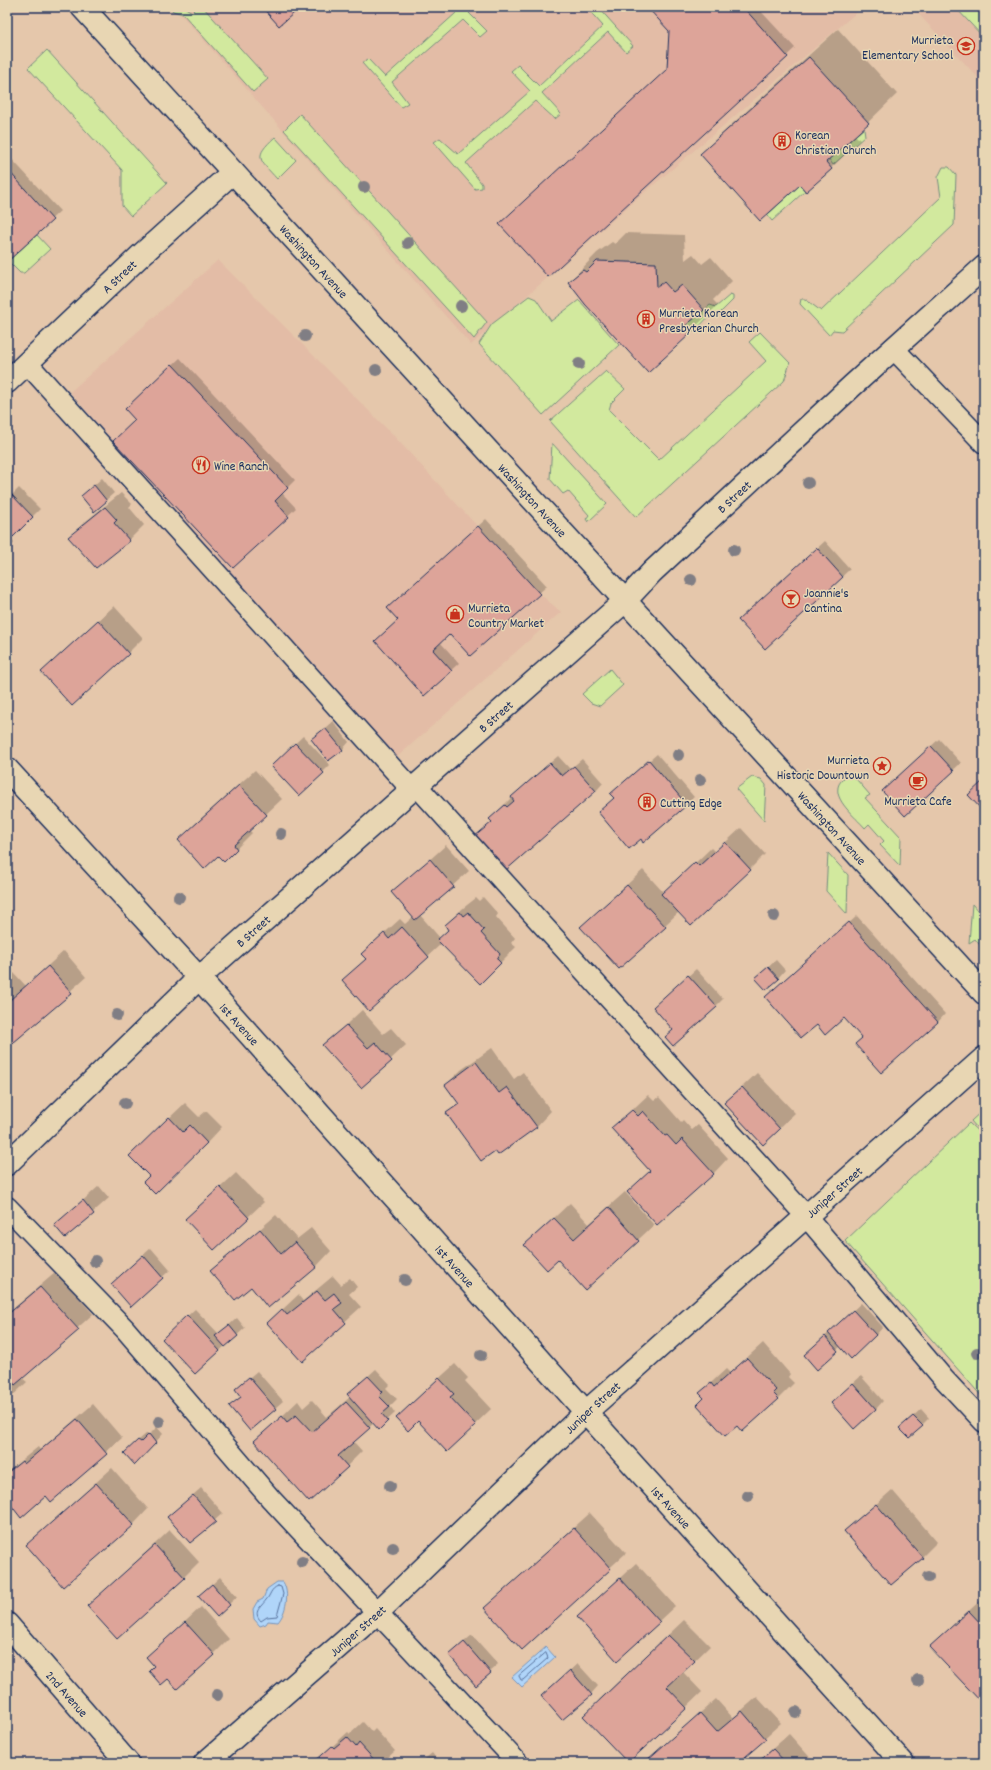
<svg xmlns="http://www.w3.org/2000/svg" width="991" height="1770" viewBox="0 0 991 1770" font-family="Dekko,sans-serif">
  <rect width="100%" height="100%" fill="#e5c7ab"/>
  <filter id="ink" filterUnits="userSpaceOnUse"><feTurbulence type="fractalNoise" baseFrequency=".025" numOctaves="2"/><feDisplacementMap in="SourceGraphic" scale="8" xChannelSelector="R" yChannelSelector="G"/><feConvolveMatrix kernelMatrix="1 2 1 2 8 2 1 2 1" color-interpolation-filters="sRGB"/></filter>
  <g filter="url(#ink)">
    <!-- built -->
    <g fill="#e3bca6">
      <path d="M183 7H863L637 199 471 345 178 11Z"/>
      <path d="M912 7H984V84Z"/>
      <path d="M218 260 393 435 540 594 561 612 396 758 234 579 70 392Z"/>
    </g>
    <!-- green -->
    <g fill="#d2e99e" stroke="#768c7e">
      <path d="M170 7H184L192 12 197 7H203L268 79 253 92 183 14 173 11Z"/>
      <path d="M451 7H475L469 13 487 31 480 37 463 20 392 82 408 103 401 107 362 63 368 59 385 77 456 13Z"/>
      <path d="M586 7H598L633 46 626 52 608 32 542 93 561 114 555 119 535 101 466 163 482 184V188L475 189 434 142 440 138 458 154 530 91 511 71 518 65 539 86 603 26Z"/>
      <path d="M955 7H984V38Z"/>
      <path d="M47 50 167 183 131 216 122 206V170L28 68Z"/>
      <path d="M300 114 487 322 474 339 284 130Z"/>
      <path d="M864 128 865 136 833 165 829 159Z"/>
      <path d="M275 137 296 160 277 179C259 159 253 157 275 137Z"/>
      <path d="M943 167H949L956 175 954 225 842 331 833 330 829 335 800 304 801 299H805L821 311 941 197 938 177Z"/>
      <path d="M800 185 805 191 772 221 767 215Z"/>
      <path d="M37 235 50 249 24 273H20L8 261Z"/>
      <path d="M730 295 733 296V300L717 316 712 313 695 331 684 327 710 305 716 307Z"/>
      <path d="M529 296 536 299 551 321 579 300 619 345 543 415 479 344 492 324Z"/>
      <path d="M760 332 790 363 784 381 636 517 550 421 606 371 625 389 611 403 609 410 659 460 766 361 749 342Z"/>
      <path d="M552 443 607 504 588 522 586 519 589 515 568 491 563 494 550 479Z"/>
      <path d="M610 669 623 685 600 706 591 703 582 694Z"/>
      <path d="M850 772 870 795 865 798 901 837 900 866 880 845 884 841 869 824 865 828C856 817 832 800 839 784 841 780 846 776 850 772Z"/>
      <path d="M752 777 761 779 766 785 764 821 736 789Z"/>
      <path d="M828 853 848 875 847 914 826 891Z"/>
      <path d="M972 904 984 918V950L975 939 969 943Z"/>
      <path d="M984 1109V1134L983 1135 971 1121Z"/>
      <path d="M969 1123 984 1137V1399L845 1241Z"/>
    </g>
    <!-- water -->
    <g fill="#b0d5f9" stroke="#7493bb">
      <path d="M277 1582H283C290 1593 286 1613 278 1622L268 1621 266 1624 260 1626 254 1619 253 1609 257 1602 263 1599 267 1589Z"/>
      <path d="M546 1647 555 1657 522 1687 512 1677Z"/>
    </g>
    <!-- shadow -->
    <g fill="#0003">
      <path d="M649 7H757L795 48 548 276 500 224 668 69 670 30Z"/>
      <path d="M838 29 897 94 855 135 860 140 831 168 800 184 701 154 730 126Z"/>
      <path d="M7 154 60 211 7 261Z"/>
      <path d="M626 233 684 235 685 260 693 254 702 264 711 257 732 281 713 300 718 305 648 372 569 282 597 253 612 242 615 244Z"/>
      <path d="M180 358 295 480 282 493 296 508 233 567 136 420 133 401Z"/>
      <path d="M102 478 114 493 106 500 90 489Z"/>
      <path d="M19 488 40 509 13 536 7 530V500Z"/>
      <path d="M121 493 132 504 129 507 144 525 129 540 69 537 85 522Z"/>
      <path d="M486 519 547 586 539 593 450 633 440 642 459 663 425 694 399 620 388 608Z"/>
      <path d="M7 536 14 543 7 550Z"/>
      <path d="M825 541 850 569 765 648 747 613Z"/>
      <path d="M114 606 143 638 128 653 57 657Z"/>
      <path d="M333 721 349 742 342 750 312 739Z"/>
      <path d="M303 736 330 765 323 772 280 758Z"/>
      <path d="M939 739 961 763 905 814 891 783Z"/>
      <path d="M657 754 694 797 644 841 611 794Z"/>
      <path d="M558 756 570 769 582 759 603 783 596 791 483 830 493 821 498 811 519 790Z"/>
      <path d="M255 770 282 799 249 830 252 833 224 861 194 825Z"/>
      <path d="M741 828 765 854 750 869 679 912 619 968 597 912 643 870 664 893 711 848 715 852Z"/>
      <path d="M446 845 469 871 420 915 440 938 449 929 447 925 462 909 476 898 479 901 483 897 498 914 496 917 515 938 511 943 516 947 480 983 441 944 428 956 343 980 367 958 362 954 378 939 400 919 405 924 413 917 393 893Z"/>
      <path d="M857 916 945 1014 938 1022 863 1037 844 1017 774 990Z"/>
      <path d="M64 951 86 977 7 1047V979L14 973 26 986Z"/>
      <path d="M776 960 785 970 778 978 764 971Z"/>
      <path d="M696 969 723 999 716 1006 662 1000Z"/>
      <path d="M362 1010 383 1034 391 1028 406 1045 361 1087 324 1045Z"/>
      <path d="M492 1048 514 1079 523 1072 551 1111 536 1127 496 1150 448 1113 459 1102 446 1085 461 1070Z"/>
      <path d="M757 1073 795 1113 763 1144 725 1103Z"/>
      <path d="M648 1095 654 1101 659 1097 681 1122 683 1120 692 1130 698 1125 728 1158 713 1174 629 1192 651 1170 613 1128Z"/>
      <path d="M185 1103 199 1117 206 1111 222 1127 207 1143 150 1176 145 1141Z"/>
      <path d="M236 1173 264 1202 248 1217 186 1219Z"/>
      <path d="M99 1186 109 1198 65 1237 56 1225Z"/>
      <path d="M625 1192 654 1225 585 1289 558 1259 525 1245 570 1203 589 1224Z"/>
      <path d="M276 1215 297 1239 311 1228 331 1251 316 1267 251 1286 212 1271Z"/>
      <path d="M151 1248 170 1270 132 1305 120 1276Z"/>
      <path d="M56 1272 93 1314 22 1378 27 1382 7 1401V1314Z"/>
      <path d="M333 1276 341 1285 350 1278 357 1287 349 1294 361 1307 302 1360 268 1323 298 1295 303 1301Z"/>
      <path d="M861 1303 883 1327 876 1335 841 1346 817 1368 805 1355Z"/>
      <path d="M195 1309 219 1334 237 1318 245 1328 195 1373 171 1331Z"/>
      <path d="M763 1343 790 1374 788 1377 794 1383 778 1399 737 1425 700 1393 726 1369 730 1373Z"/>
      <path d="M455 1364 468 1378 465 1381 491 1409 447 1451 412 1403Z"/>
      <path d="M376 1369 390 1384 386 1388 397 1399 390 1406 395 1413 379 1428 374 1423 353 1441 362 1451 347 1466 256 1441 298 1401 303 1408 312 1400 327 1417 350 1397 356 1387Z"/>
      <path d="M257 1371 283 1401 250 1430 231 1406 241 1396 244 1382Z"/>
      <path d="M861 1376 883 1401 876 1409 840 1395Z"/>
      <path d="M93 1404 122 1438 51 1500 46 1494 7 1499V1472L38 1447 40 1450Z"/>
      <path d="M921 1409 929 1418 922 1425 908 1421Z"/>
      <path d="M157 1427 163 1434 135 1464 132 1446 147 1433 149 1435Z"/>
      <path d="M112 1468 148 1509 133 1525 27 1545Z"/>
      <path d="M201 1488 223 1513 190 1542 168 1517Z"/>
      <path d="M892 1490 937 1542 922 1557 846 1531Z"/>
      <path d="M590 1513 626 1553 522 1648 501 1593Z"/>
      <path d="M170 1530 199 1562 184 1577 88 1606Z"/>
      <path d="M984 1553V1562L980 1558Z"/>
      <path d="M636 1563 675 1606 617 1660 578 1617Z"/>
      <path d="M220 1577 237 1597 229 1604 207 1589Z"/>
      <path d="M984 1597V1704L946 1632Z"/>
      <path d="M201 1607 229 1639 214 1654 155 1666 147 1657Z"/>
      <path d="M684 1620 710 1646 683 1672 702 1692 629 1762 599 1700Z"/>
      <path d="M472 1635 498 1664 476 1684 458 1647Z"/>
      <path d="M578 1664 598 1686 591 1694 550 1688Z"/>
      <path d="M757 1697 781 1723 737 1763H651L664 1745 716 1699 733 1718Z"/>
      <path d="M363 1722 372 1732 375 1729 395 1751 382 1763H314L348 1732 350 1734Z"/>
      <path d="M789 1734 815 1763H757L760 1760Z"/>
      <path d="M432 1753 440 1763H420Z"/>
    </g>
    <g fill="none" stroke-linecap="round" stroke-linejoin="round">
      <!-- shore -->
      <g stroke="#57719c" stroke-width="1">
        <path d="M278 1586 281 1587 283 1594 277 1616 267 1617 261 1621C252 1612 261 1607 266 1600 271 1595 270 1589 278 1586Z"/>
        <path d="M546 1653 548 1658 523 1680H521L519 1676Z"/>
      </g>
    </g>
    <!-- building -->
    <g fill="#dda499" stroke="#1b2f5e">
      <path d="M262 7H301L279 26Z"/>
      <path d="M647 7H743L788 57 548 277 499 224 667 69 669 31Z"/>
      <path d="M809 57 869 123 826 162 832 169 806 192 800 185 760 221 700 154Z"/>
      <path d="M7 169 53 220 7 262Z"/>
      <path d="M597 261 656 263 657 287 664 282 673 292 682 285 704 310 684 327 690 334 648 373 585 304 568 282 583 270 586 272Z"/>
      <path d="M172 364 288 488 275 501 289 517 233 568 113 441 135 420 125 409Z"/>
      <path d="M94 485 107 501 94 512 81 496Z"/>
      <path d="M11 494 33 517 13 537 7 531V498Z"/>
      <path d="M105 507 117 520 114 523 130 541 96 568 68 537Z"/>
      <path d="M478 526 540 594 470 656 450 634 433 650 452 671 424 696 375 641 398 620 387 608Z"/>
      <path d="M817 548 843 577 765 649 738 620Z"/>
      <path d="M98 620 129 654 72 706 41 672Z"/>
      <path d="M325 728 343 750 328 761 311 739Z"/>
      <path d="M295 743 324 773 299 796 271 766Z"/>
      <path d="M931 746 954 771 905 816 882 791Z"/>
      <path d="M649 760 687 805 643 843 641 839 629 849 598 812 614 798 610 794Z"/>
      <path d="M550 763 562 776 574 766 596 791 505 871 474 837 492 822 489 819 505 805 507 807 514 801 511 797Z"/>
      <path d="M984 780V812L968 795Z"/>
      <path d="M239 785 267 815 234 845 237 849 224 862 218 856 204 869 178 840Z"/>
      <path d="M725 842 751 870 691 926 661 894 695 862 699 866Z"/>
      <path d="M430 859 454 887 415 920 391 892Z"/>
      <path d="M627 885 666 927 619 969 580 927Z"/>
      <path d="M460 912 463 916 468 912 484 930 481 933 500 954 497 959 501 963 480 984 437 940 448 930 445 925Z"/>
      <path d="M849 922 938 1022 881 1073 855 1044 862 1038 844 1018 825 1035 817 1025 801 1038 765 997Z"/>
      <path d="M402 927 429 957 369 1011 342 980 366 959 361 954 384 933 389 939Z"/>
      <path d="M48 966 72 993 7 1048V997L10 1000Z"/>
      <path d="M768 967 779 979 766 990 755 978Z"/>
      <path d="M688 975 717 1007 673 1046 665 1037 673 1030 653 1007Z"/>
      <path d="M346 1025 368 1048 375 1042 392 1061 361 1088 322 1045Z"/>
      <path d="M476 1062 499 1093 507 1087 537 1127 498 1155 495 1151 481 1161 446 1113 459 1104 445 1085Z"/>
      <path d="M742 1087 780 1129 763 1145 724 1103Z"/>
      <path d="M632 1110 638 1116 643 1111 665 1136 667 1135 676 1145 682 1139 714 1174 657 1225 627 1192 650 1171 611 1128Z"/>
      <path d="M169 1117 183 1132 190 1125 207 1143 155 1194 143 1182 149 1176 129 1156Z"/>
      <path d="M220 1187 249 1218 214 1250 185 1219Z"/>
      <path d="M83 1200 94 1214 65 1238 54 1225Z"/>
      <path d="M609 1207 639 1241 585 1290 558 1260 547 1270 524 1245 554 1218 574 1239Z"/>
      <path d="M260 1229 281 1254 295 1242 317 1267 268 1308 251 1287 235 1300 210 1271Z"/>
      <path d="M143 1255 163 1278 131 1307 111 1284Z"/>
      <path d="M40 1287 79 1330 15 1385 7 1375V1315Z"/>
      <path d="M317 1291 325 1300 334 1293 342 1303 334 1309 346 1323 302 1362 267 1323 282 1309 287 1315Z"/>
      <path d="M853 1310 876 1335 851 1359 828 1333Z"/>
      <path d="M187 1315 220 1351 195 1374 162 1339Z"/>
      <path d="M229 1325 238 1336 225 1347 215 1336Z"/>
      <path d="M825 1336 838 1351 817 1370 804 1355Z"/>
      <path d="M747 1358 776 1390 773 1393 779 1399 742 1432 737 1426 725 1436 697 1405 704 1398 699 1393 711 1383 714 1387Z"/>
      <path d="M368 1376 383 1392 379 1396 390 1407 382 1414 388 1421 379 1430 347 1394Z"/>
      <path d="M249 1377 276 1409 250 1431 229 1406 241 1397 235 1389Z"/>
      <path d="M439 1378 454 1394 450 1397 476 1425 447 1452 418 1421 408 1431 396 1418Z"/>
      <path d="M853 1383 876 1409 854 1429 831 1403Z"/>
      <path d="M346 1402 370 1428 338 1456 348 1467 309 1502 254 1441 282 1416 287 1422 296 1415 312 1432Z"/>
      <path d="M913 1416 923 1426 909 1438 899 1428Z"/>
      <path d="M77 1419 107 1454 51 1502 46 1496 21 1518 7 1500V1473L22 1461 24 1464Z"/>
      <path d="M149 1434 156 1443 135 1465 124 1453 138 1440 141 1442Z"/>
      <path d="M96 1483 134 1525 63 1587 26 1545Z"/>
      <path d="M193 1495 216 1522 190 1543 167 1517Z"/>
      <path d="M876 1504 923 1558 891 1585 844 1531Z"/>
      <path d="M574 1528 611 1569 522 1650 484 1608Z"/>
      <path d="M155 1545 185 1578 117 1639 87 1606Z"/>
      <path d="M620 1578 660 1622 617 1661 577 1617Z"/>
      <path d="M212 1584 230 1605 217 1617 198 1596Z"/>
      <path d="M969 1611 984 1627V1705L929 1647Z"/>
      <path d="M185 1622 215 1655 177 1689 168 1679 161 1685 149 1671 154 1666 146 1657Z"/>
      <path d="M668 1635 695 1661 667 1687 687 1708 628 1763 583 1716Z"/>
      <path d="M464 1642 491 1673 476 1686 449 1655Z"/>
      <path d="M570 1670 592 1695 562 1720 541 1696Z"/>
      <path d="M742 1711 766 1739 738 1763H649L647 1760 700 1713 717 1732Z"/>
      <path d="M347 1737 356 1747 359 1743 377 1763H313L332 1746 334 1748Z"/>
      <path d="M773 1749 786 1763H757Z"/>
    </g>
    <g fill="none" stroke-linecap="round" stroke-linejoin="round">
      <defs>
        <g id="service">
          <path d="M893 348 984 443"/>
          <path d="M27 363 412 790"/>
          <path d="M417 786 806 1216 943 1378 984 1422"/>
          <path d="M7 1207 125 1329 271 1499 518 1763"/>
        </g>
        <g id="minor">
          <path id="s1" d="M7 382 140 256 233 172"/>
          <path id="s2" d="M7 769 199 978 609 1438 903 1763"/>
          <path id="s3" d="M7 1164 199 978 625 601"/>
          <path id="s4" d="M7 1624 128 1763"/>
        </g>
        <g id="tertiary">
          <path id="s5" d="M625 601 652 572 852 386 984 267"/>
          <path id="s6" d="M205 1763 377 1613 586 1412 984 1058"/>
        </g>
        <g id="secondary">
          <path id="s7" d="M82 7 984 993"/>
        </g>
      </defs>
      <!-- service casing -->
      <use href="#service" stroke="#1b2f5e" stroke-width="23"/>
      <!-- minor casing -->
      <use href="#minor" stroke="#1b2f5e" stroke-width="25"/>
      <!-- tertiary casing -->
      <use href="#tertiary" stroke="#1b2f5e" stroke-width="25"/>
      <!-- secondary casing -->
      <use href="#secondary" stroke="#1b2f5e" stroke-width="25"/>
      <!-- service -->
      <use href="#service" stroke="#e8d6b3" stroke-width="20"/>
      <!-- minor -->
      <use href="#minor" stroke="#e8d6b3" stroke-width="22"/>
      <!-- tertiary -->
      <use href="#tertiary" stroke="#e8d6b3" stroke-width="22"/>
      <!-- secondary -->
      <use href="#secondary" stroke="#e8d6b3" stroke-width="22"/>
    </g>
    <!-- trees -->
    <g fill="#807e84">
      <circle cx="364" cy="187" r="6"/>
      <circle cx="408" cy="243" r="6"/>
      <circle cx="461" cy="306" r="6"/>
      <circle cx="305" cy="336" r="6"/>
      <circle cx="579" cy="364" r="6"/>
      <circle cx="376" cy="370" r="6"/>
      <circle cx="808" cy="483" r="6"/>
      <circle cx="734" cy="550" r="6"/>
      <circle cx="691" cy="580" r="6"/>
      <circle cx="678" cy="755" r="6"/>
      <circle cx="700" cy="780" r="6"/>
      <circle cx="281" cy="834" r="6"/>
      <circle cx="179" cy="897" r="6"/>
      <circle cx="774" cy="916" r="6"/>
      <circle cx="117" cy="1015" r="6"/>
      <circle cx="125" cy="1103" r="6"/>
      <circle cx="95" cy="1261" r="6"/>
      <circle cx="405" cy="1280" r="6"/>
      <circle cx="977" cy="1353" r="6"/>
      <circle cx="481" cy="1355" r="6"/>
      <circle cx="159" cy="1422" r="6"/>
      <circle cx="390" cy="1486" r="6"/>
      <circle cx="748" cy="1496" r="6"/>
      <circle cx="393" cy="1548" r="6"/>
      <circle cx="302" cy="1562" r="6"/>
      <circle cx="928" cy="1577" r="6"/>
      <circle cx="918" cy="1680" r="6"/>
      <circle cx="217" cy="1695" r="6"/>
      <circle cx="796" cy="1712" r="6"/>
    </g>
  </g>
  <!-- icons -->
  <defs>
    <symbol id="school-ring" viewBox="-11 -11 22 22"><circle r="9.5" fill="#e8d6b3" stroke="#c8321e" stroke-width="1.5"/><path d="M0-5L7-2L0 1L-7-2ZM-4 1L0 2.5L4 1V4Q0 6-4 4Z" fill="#c8321e"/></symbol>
    <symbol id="building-ring" viewBox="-11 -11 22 22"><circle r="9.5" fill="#e8d6b3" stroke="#c8321e" stroke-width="1.5"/><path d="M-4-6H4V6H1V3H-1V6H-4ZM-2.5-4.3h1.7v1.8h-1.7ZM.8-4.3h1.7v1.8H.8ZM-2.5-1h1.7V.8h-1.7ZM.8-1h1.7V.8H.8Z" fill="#c8321e"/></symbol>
    <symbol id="restaurant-ring" viewBox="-11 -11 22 22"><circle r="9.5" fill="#e8d6b3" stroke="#c8321e" stroke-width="1.5"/><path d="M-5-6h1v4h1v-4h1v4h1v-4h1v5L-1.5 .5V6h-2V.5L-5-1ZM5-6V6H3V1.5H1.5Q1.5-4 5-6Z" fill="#c8321e"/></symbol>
    <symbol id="bar-ring" viewBox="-11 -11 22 22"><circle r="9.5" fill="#e8d6b3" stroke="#c8321e" stroke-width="1.5"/><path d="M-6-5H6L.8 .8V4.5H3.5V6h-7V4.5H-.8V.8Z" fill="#c8321e"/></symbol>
    <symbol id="shop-ring" viewBox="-11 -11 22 22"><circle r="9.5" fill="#e8d6b3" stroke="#c8321e" stroke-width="1.5"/><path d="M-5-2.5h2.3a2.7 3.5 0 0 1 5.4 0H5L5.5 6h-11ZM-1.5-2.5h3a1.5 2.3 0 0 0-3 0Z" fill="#c8321e"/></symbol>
    <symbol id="sight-ring" viewBox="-11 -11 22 22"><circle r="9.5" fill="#e8d6b3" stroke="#c8321e" stroke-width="1.5"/><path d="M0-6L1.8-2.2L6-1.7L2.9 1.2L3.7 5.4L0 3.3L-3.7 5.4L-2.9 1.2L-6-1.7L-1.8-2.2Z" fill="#c8321e"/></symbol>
    <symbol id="cafe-ring" viewBox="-11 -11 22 22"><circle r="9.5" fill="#e8d6b3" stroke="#c8321e" stroke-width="1.5"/><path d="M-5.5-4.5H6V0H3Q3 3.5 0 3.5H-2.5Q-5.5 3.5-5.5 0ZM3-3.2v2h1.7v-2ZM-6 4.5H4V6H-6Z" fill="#c8321e"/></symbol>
  </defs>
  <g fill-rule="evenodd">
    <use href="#school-ring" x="956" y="36" width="20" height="20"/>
    <use href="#building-ring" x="772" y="131" width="20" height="20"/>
    <use href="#building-ring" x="636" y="309" width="20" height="20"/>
    <use href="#restaurant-ring" x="191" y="455" width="20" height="20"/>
    <use href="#bar-ring" x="781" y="589" width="20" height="20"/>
    <use href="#shop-ring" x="445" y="604" width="20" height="20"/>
    <use href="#sight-ring" x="872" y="756" width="20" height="20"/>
    <use href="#cafe-ring" x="908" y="771" width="20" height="20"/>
    <use href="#building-ring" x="637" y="792" width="20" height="20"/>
  </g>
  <g text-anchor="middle" stroke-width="3" stroke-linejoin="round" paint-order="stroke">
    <!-- poi labels -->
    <g font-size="13" fill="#1b2f5e" stroke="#e8d6b3" text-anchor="start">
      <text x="953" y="44" text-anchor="end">Murrieta<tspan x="953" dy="15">Elementary School</tspan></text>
      <text x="795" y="139">Korean<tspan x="795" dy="15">Christian Church</tspan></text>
      <text x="659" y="317">Murrieta Korean<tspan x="659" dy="15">Presbyterian Church</tspan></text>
      <text x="214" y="470">Wine Ranch</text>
      <text x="804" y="597">Joannie's<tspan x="804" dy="15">Cantina</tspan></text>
      <text x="468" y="612">Murrieta<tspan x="468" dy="15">Country Market</tspan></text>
      <text x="869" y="764" text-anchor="end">Murrieta<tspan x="869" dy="15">Historic Downtown</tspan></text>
      <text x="918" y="805" text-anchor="middle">Murrieta Cafe</text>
      <text x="660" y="807">Cutting Edge</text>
    </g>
    <!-- street labels -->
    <g font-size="13" fill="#1b2f5e" stroke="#e8d6b3">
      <text dy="5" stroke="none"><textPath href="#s7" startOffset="344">Washington Avenue</textPath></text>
      <text dy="5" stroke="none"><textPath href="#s1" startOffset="154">A Street</textPath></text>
      <text dy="5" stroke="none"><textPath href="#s5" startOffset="151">B Street</textPath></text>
      <text dy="5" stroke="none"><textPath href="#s7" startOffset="668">Washington Avenue</textPath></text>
      <text dy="5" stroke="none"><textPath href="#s3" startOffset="663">B Street</textPath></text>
      <text dy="5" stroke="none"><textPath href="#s7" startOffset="1112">Washington Avenue</textPath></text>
      <text dy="5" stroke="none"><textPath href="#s3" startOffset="339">B Street</textPath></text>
      <text dy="5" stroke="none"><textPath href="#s2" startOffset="345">1st Avenue</textPath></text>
      <text dy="5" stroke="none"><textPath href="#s6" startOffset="850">Juniper Street</textPath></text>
      <text dy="5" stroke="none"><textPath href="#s2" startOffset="669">1st Avenue</textPath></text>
      <text dy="5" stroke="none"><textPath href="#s6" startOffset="526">Juniper Street</textPath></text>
      <text dy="5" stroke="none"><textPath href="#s2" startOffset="993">1st Avenue</textPath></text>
      <text dy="5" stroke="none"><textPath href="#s6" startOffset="202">Juniper Street</textPath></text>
      <text dy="5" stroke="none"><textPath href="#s4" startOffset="92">2nd Avenue</textPath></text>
    </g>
  </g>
  <!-- margin -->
  <rect width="991" height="1770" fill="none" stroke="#e8d6b3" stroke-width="24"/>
  <rect x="12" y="12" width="967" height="1746" fill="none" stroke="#1b2f5e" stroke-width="1.5" filter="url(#ink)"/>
</svg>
